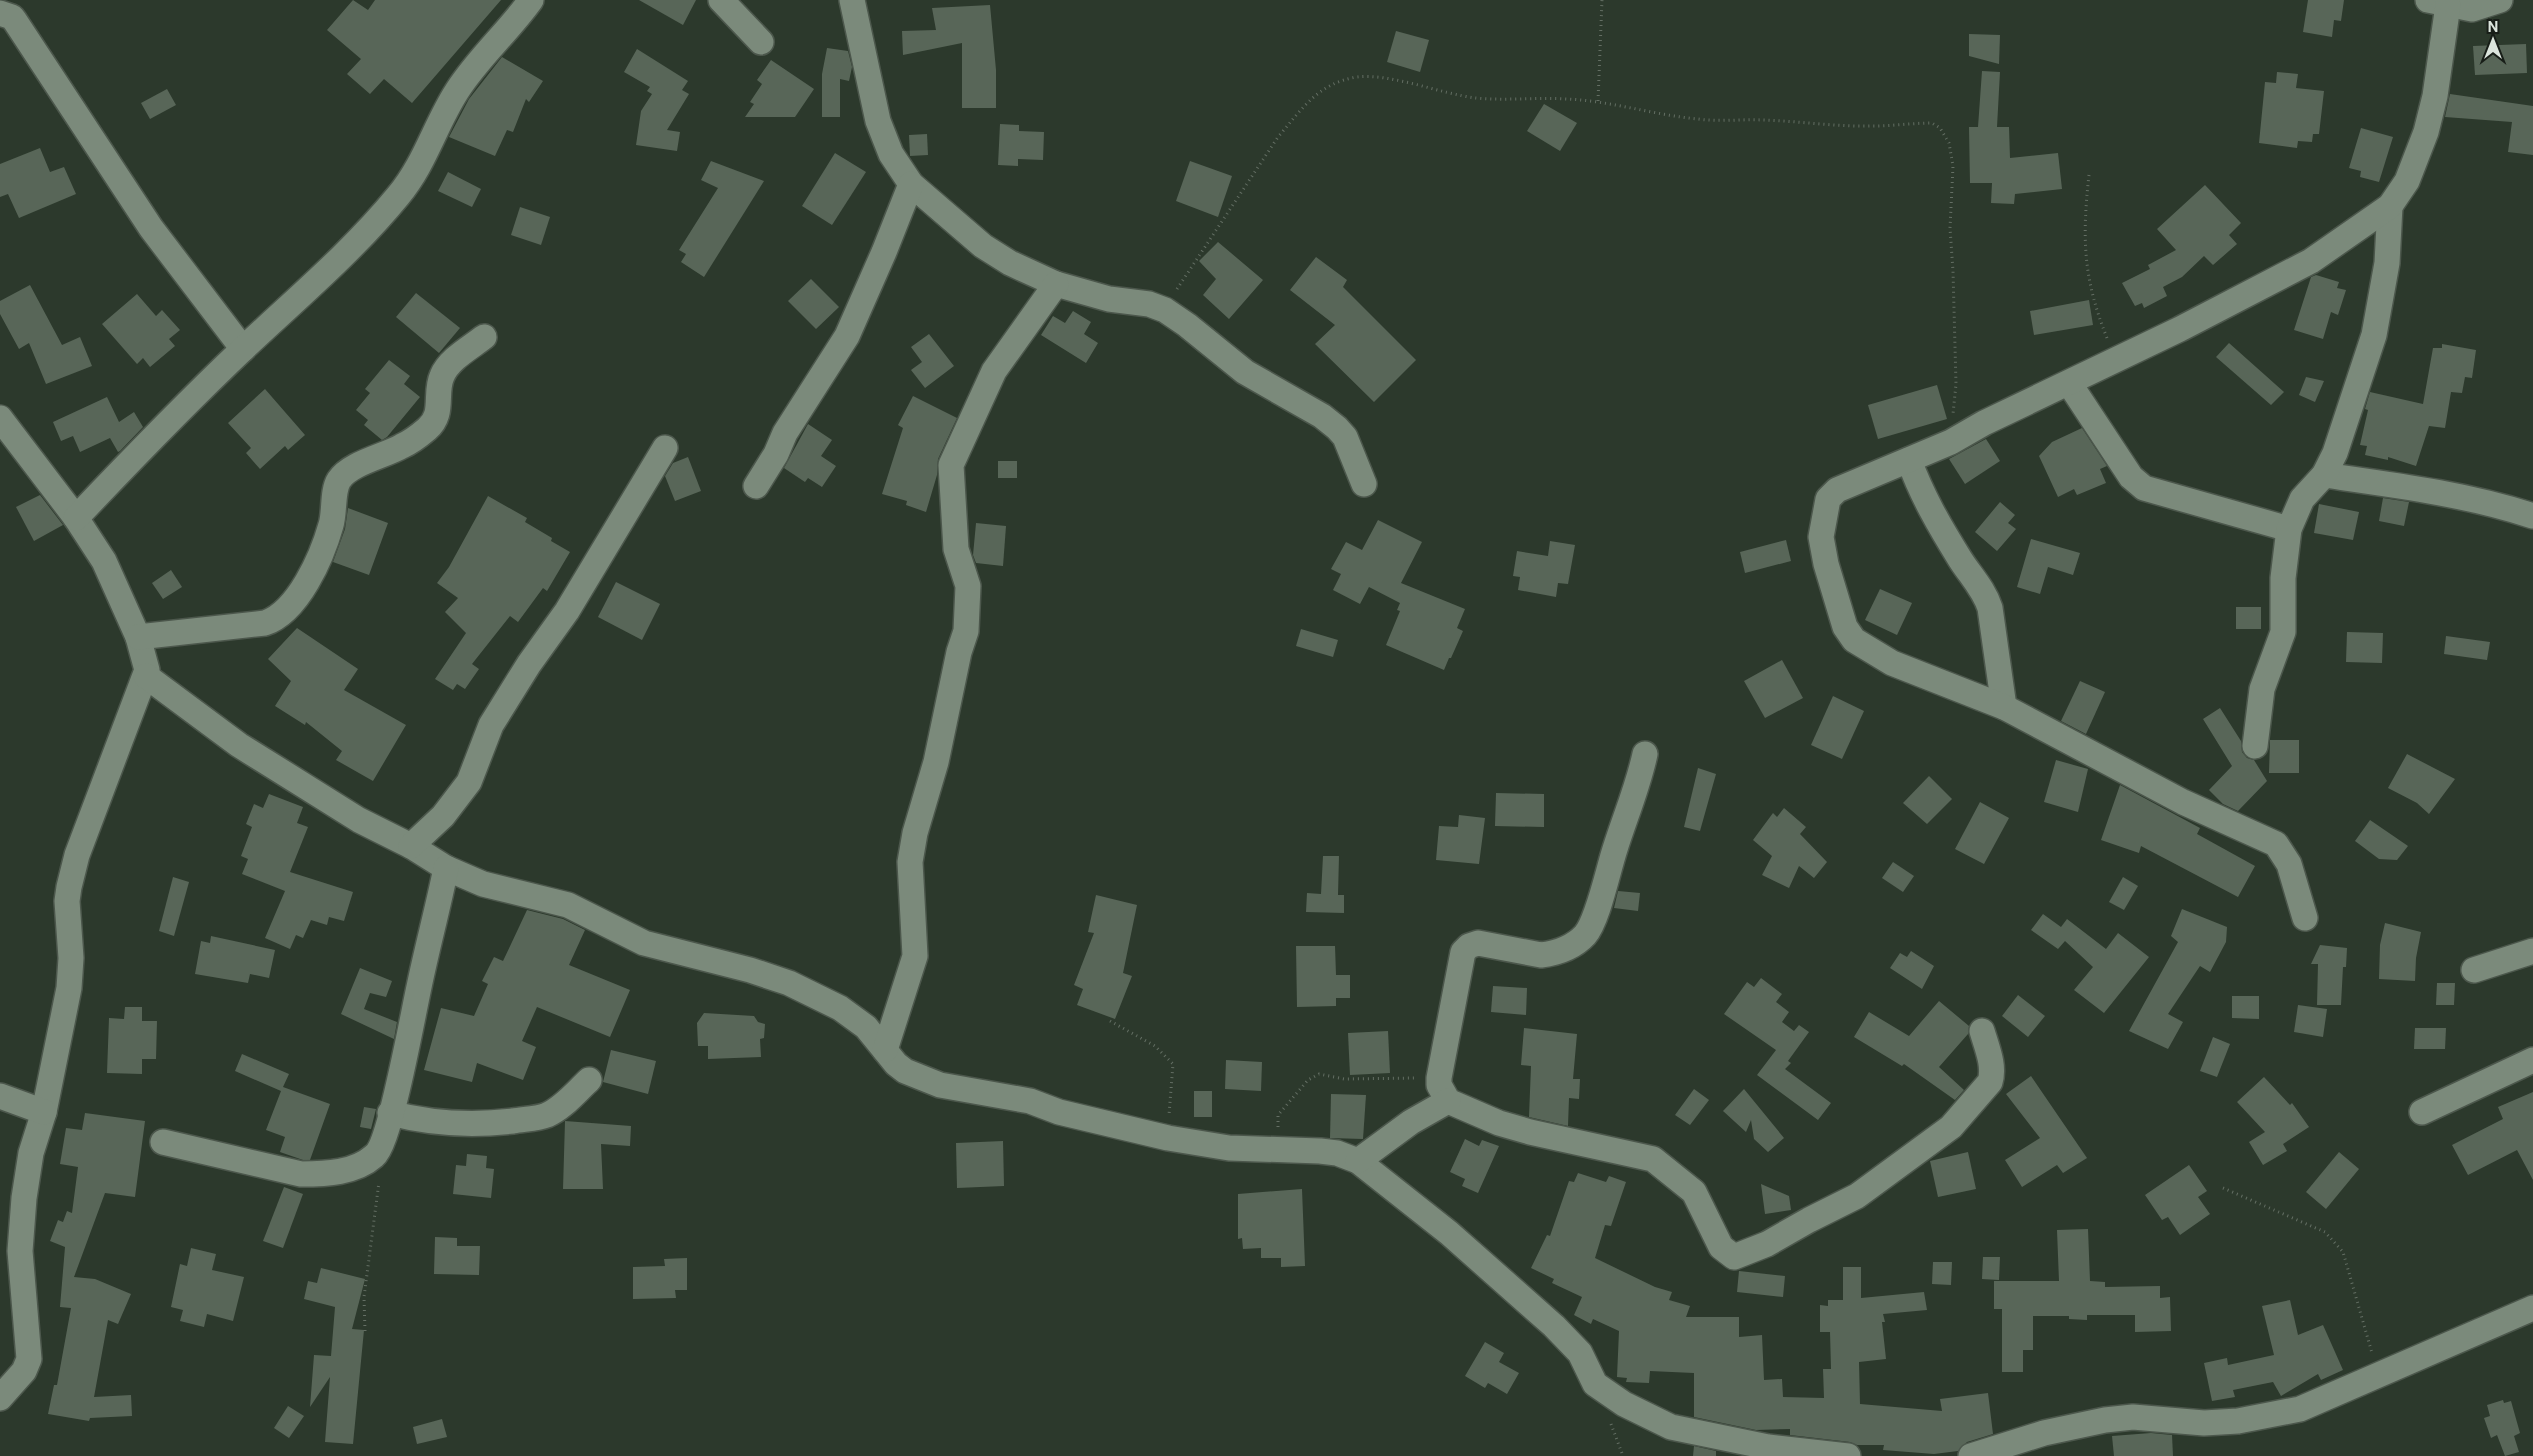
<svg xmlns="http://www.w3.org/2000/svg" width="2533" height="1456" viewBox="0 0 2533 1456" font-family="'Public Sans',sans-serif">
  <rect width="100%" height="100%" fill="#2c392c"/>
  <!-- building -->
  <g fill="#586658">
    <path d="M353 0 368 10 375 0H501L412 103 384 79 370 94 347 74 361 59 327 30Z"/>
    <path d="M639 0H696L683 25Z"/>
    <path d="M2308 0H2344L2341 21 2334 20 2332 37 2303 32Z"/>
    <path d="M990 5 996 70V108H962V43L903 55 902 31 936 30 932 8Z"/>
    <path d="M1396 31 1429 40 1420 72 1387 62Z"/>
    <path d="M1969 34 2000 35 1999 64 1969 56Z"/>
    <path d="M2526 44 2527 73 2475 75 2473 46Z"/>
    <path d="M827 48 848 51 852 67 849 81 840 79V117H822V74Z"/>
    <path d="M637 49 688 81 682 90 689 94 667 130 680 132 677 151 636 145 641 111 652 94 647 91 650 87 624 72Z"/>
    <path d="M502 57 543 81 529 102 526 99 513 132 507 130 495 156 449 137 469 99Z"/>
    <path d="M771 60 814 89 795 117H745L754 104 750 102 762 84 757 80Z"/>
    <path d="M1982 71 2000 72 1997 127H2009L2010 158 2058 153 2062 189 2015 194 2014 204 1991 203 1992 183H1970L1969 127H1978Z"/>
    <path d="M2277 72 2298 74 2296 88 2324 91 2319 134H2313L2312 142 2298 141 2297 148 2259 143 2265 82 2276 83Z"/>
    <path d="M167 89 176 105 150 119 141 103Z"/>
    <path d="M2450 94 2533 106V155L2508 152 2512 122 2445 117Z"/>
    <path d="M1544 104 1577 123 1560 151 1527 131Z"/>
    <path d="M1000 124 1019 125V131L1044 132 1043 160 1018 159V166L998 165Z"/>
    <path d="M2361 128 2393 137 2379 182 2360 177 2361 171 2349 168Z"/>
    <path d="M927 134 928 155 910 156 909 135Z"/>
    <path d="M40 148 50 172 64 167 76 194 19 218 8 194 0 197V164Z"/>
    <path d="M835 153 866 172 832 225 802 206Z"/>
    <path d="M711 161 764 181 704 277 681 262 686 254 679 250 718 188 701 180Z"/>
    <path d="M1190 161 1232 176 1218 217 1176 201Z"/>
    <path d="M448 172 481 189 472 207 438 191Z"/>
    <path d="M2205 185 2241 223 2229 235 2237 244 2213 265 2204 256 2182 277 2163 287 2167 296 2144 308 2142 303 2135 306 2122 283 2150 269 2148 265 2176 250 2157 229Z"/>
    <path d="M520 207 550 217 541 245 511 235Z"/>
    <path d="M1218 242 1263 280 1229 319 1203 295 1216 279 1199 261Z"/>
    <path d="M1316 257 1347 280 1343 287 1416 360 1374 402 1315 344 1335 325 1290 290Z"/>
    <path d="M2316 275 2339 282 2337 288 2346 290 2338 315 2331 312 2323 339 2294 330 2311 277Z"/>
    <path d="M811 279 839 307 816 329 788 301Z"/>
    <path d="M30 285 62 345 80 337 92 366 46 384 29 343 19 349 0 314V301Z"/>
    <path d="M416 293 460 328 439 353 396 317Z"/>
    <path d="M137 294 156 316 162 310 180 330 169 339 175 346 150 367 143 358 137 364 102 324Z"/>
    <path d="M2089 300 2093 325 2034 335 2030 311Z"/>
    <path d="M1073 311 1091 322 1084 334 1098 343 1086 363 1041 335 1053 316 1065 323Z"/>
    <path d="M929 334 954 366 925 388 911 370 922 362 911 347Z"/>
    <path d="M2229 343 2284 392 2271 405 2216 357Z"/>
    <path d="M2442 344 2476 350 2472 378 2465 377 2462 393 2451 392 2445 428 2429 426 2416 466 2388 457V460L2365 455 2367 446 2360 445 2368 410 2365 409 2370 392 2423 404 2433 348H2442Z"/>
    <path d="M389 360 410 376 404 384 420 397 387 437 382 440 364 425 368 420 356 410 370 393 365 389Z"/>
    <path d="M2306 377 2324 381 2315 402 2299 395Z"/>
    <path d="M1937 385 1947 419 1878 439 1868 405Z"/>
    <path d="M265 389 305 435 288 450 285 446 260 469 246 453 251 448 228 423Z"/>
    <path d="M913 396 957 418 938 459 937 475 926 512 906 505 907 501 882 494 903 428 898 425Z"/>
    <path d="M107 397 119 422 134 412 143 427 120 451 118 452 110 438 80 452 73 436 61 441 53 422Z"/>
    <path d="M808 424 832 440 821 456 836 466 822 487 808 478 805 482 784 468Z"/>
    <path d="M2082 428 2107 466 2100 469 2106 483 2077 495 2074 489 2058 497 2039 456 2052 442Z"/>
    <path d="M1986 439 2000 461 1965 484 1949 459Z"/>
    <path d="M688 457 701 491 675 501 665 476 673 463Z"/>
    <rect x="998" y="461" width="19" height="17"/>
    <path d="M40 495 63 525 34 541 16 507Z"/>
    <path d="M488 496 527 518 525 522 552 538 551 541 570 552 547 591 543 588 518 622 510 616 472 664 479 669 465 689 457 684 453 690 435 679 466 633 445 612 458 598 437 583 449 567Z"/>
    <path d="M2383 498 2409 502 2404 526 2379 521Z"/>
    <path d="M2000 502 2015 515 2008 523 2016 529 1997 551 1975 532Z"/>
    <path d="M2319 504 2359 512 2353 540 2314 533Z"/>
    <path d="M348 508 388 523 369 575 333 562 345 529Z"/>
    <path d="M1378 520 1422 542 1401 583 1465 609 1457 628 1463 631 1451 658H1449L1444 670 1386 645 1400 611 1397 610 1400 603 1369 587 1360 604 1333 590 1341 574 1331 569 1346 542 1362 550Z"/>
    <path d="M976 523 1006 526 1003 566 976 563 973 555Z"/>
    <path d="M2031 539 2080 553 2073 575 2048 567 2040 594 2017 587Z"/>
    <path d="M1786 540 1791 561 1745 573 1740 552Z"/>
    <path d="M1550 541 1575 545 1568 584 1558 583 1556 597 1518 590 1520 577 1513 576 1517 551 1548 556Z"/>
    <path d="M171 570 182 587 163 599 152 583Z"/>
    <path d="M616 582 660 604 642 640 598 617Z"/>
    <path d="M1880 589 1912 603 1897 635 1865 620Z"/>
    <rect x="2236" y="607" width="25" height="22"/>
    <path d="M297 628 358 669 344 690 406 725 373 781 336 760 342 751 306 722 305 725 275 706 291 681 268 659Z"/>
    <path d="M1301 629 1338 640 1333 657 1296 646Z"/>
    <path d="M2347 632 2383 633 2382 663 2346 662Z"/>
    <path d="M2446 636 2490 642 2487 660 2444 654Z"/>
    <path d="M1782 660 1803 698 1765 718 1744 681Z"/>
    <path d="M2080 681 2105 692 2086 734 2061 721Z"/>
    <path d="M1833 696 1864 711 1842 759 1811 745Z"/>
    <path d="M2220 708 2241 741 2242 752 2247 758 2254 760 2267 781 2238 811 2223 804 2209 790 2232 766 2203 719Z"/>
    <path d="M2270 740H2299V773H2269Z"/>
    <path d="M2407 754 2455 779 2429 814 2417 803 2388 788Z"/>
    <path d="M2056 760 2088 769 2078 812 2044 802Z"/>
    <path d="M1698 768 1716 774 1700 831 1684 827Z"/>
    <path d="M1929 776 1952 799 1927 824 1903 803Z"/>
    <path d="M2120 785 2200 828 2197 834 2255 866 2238 897 2141 846 2139 853 2101 840Z"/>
    <path d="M1496 793 1544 794V827L1495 826Z"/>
    <path d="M269 794 303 807 297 823 308 827 290 872 353 892 344 921 329 917 327 925 311 920 303 938 296 935 290 949 265 938 285 891 242 874 248 859 241 856 252 827 246 824 254 804 263 808Z"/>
    <path d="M1980 802 2009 818 1984 864 1955 849Z"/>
    <path d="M1784 808 1806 827 1800 834 1827 862 1814 878 1799 866 1789 888 1762 875 1772 856 1753 840 1773 813 1777 817Z"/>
    <path d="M1459 815 1485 818 1479 864 1436 860 1439 826 1458 827Z"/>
    <path d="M2370 820 2408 846 2397 860 2379 859 2355 841Z"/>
    <path d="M1323 856H1339L1338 895H1344V913L1306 912 1307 893 1321 894Z"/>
    <path d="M1893 862 1914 876 1903 892 1882 878Z"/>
    <path d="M173 877 189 882 174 936 159 931Z"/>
    <path d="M2123 877 2138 886 2124 910 2109 902Z"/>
    <path d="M1618 891 1640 893 1638 911 1614 908Z"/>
    <path d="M1096 895 1137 905 1123 973 1132 976 1115 1019 1077 1005 1083 989 1074 985 1094 933 1088 932Z"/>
    <path d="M2182 909 2227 927 2226 942 2210 972 2200 966 2168 1014 2183 1022 2168 1049 2129 1031 2178 942 2171 936Z"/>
    <path d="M527 910 563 919 585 930 569 965 630 990 610 1037 537 1007 522 1041 536 1047 523 1080 477 1063 472 1082 424 1070 441 1008 474 1016 488 984 482 981 494 957 503 961Z"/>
    <path d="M2043 914 2061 927 2067 919 2106 949 2118 933 2149 957 2104 1013 2074 990 2093 967 2065 941 2058 949 2031 930Z"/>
    <path d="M2385 923 2421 932 2416 958 2415 981 2379 979 2380 945Z"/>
    <path d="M211 936 275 950 269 978 250 974 248 983 195 974 201 941 210 943Z"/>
    <path d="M2320 945 2347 948 2346 967H2343L2341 1005H2317L2318 964H2311Z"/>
    <path d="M1296 946H1335L1336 975H1350V998H1336V1006L1297 1007Z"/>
    <path d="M1911 951 1934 966 1922 989 1890 968 1900 953 1907 957Z"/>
    <path d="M360 968 392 981 386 997 370 993 364 1009 397 1022 394 1039 341 1014Z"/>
    <path d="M1761 978 1782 994 1776 1002 1789 1012 1782 1022 1794 1031 1799 1025 1809 1032 1788 1061 1791 1063 1785 1069 1831 1103 1818 1120 1757 1075 1776 1050 1724 1014 1747 982 1754 987Z"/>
    <path d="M2437 983H2455L2454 1005H2436Z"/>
    <path d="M1493 986 1527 988 1526 1015 1491 1012Z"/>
    <path d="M2018 995 2045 1016 2028 1037 2002 1016Z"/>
    <path d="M2232 996H2259V1019L2232 1018Z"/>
    <path d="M1939 1001 1969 1026 1968 1034 1939 1067 1964 1090 1955 1100 1904 1064 1902 1066 1854 1037 1869 1012 1909 1036Z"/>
    <path d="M2298 1005 2327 1009 2323 1037 2294 1032Z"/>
    <path d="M125 1007H142V1021H157L156 1059H142V1074L107 1073 109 1018 124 1019Z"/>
    <path d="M704 1013 754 1016 758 1022 765 1024 764 1038 760 1039 761 1057 708 1059V1046H698L697 1023Z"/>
    <path d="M1524 1028 1577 1034 1573 1079H1580L1579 1099 1569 1098 1568 1126 1529 1117 1531 1066 1521 1065Z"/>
    <path d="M2415 1028H2446L2445 1049H2414Z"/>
    <path d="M1388 1031 1390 1073 1350 1075 1348 1033Z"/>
    <path d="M2213 1037 2230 1044 2217 1077 2200 1071Z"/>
    <path d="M611 1050 656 1061 648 1094 603 1082Z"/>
    <path d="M242 1054 289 1074 283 1087 330 1104 310 1160H303L280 1152 285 1137 266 1130 281 1091 235 1071Z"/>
    <path d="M1226 1060 1262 1062 1261 1091 1225 1089Z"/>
    <path d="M2031 1076 2087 1158 2063 1173 2057 1165 2022 1187 2005 1160 2040 1138 2006 1094Z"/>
    <path d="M2264 1077 2290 1105 2292 1103 2309 1127 2283 1144 2287 1151 2263 1165 2249 1142 2265 1132 2237 1102Z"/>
    <path d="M1694 1089 1709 1100 1690 1125 1675 1115Z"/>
    <path d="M1744 1089 1784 1138 1768 1152 1754 1139 1751 1120 1746 1132 1723 1111Z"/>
    <rect x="1194" y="1091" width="18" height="26"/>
    <path d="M2533 1092V1180L2517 1150 2468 1175 2452 1145 2503 1119 2498 1107Z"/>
    <path d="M1331 1094 1366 1095 1363 1139 1330 1138Z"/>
    <path d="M364 1107 376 1109 371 1129 360 1127Z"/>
    <path d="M85 1113 145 1121 135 1197 105 1193 74 1277 95 1279 131 1294 118 1324 108 1320 94 1397 131 1395 132 1416 90 1418 89 1421 48 1414 54 1385H57L71 1308 60 1307 65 1247 50 1241 58 1220 63 1222 67 1211 72 1213 78 1167 60 1164 66 1128 82 1130Z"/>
    <path d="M565 1121 631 1126 630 1146 601 1144 603 1189H563Z"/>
    <path d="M1465 1139 1479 1146 1482 1140 1499 1146 1478 1193 1462 1186 1465 1179 1450 1172Z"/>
    <path d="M1003 1141 1004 1186 957 1188 956 1143Z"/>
    <path d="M1968 1152 1976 1189 1938 1197 1930 1161Z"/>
    <path d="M2339 1152 2359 1169 2326 1209 2306 1192Z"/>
    <path d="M467 1154 487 1156 486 1168 494 1169 491 1198 453 1194 456 1165 466 1166Z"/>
    <path d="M2189 1165 2207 1191 2198 1197 2210 1214 2180 1235 2168 1217 2162 1220 2145 1195Z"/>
    <path d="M1578 1173 1606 1182 1609 1176 1626 1182 1611 1226 1605 1225 1595 1258 1655 1287 1672 1292 1669 1300 1690 1306 1686 1317H1739V1337L1762 1335 1764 1380 1782 1379 1783 1397 1824 1398 1823 1369H1831L1830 1332H1820V1305L1828 1306V1300H1843V1267H1861V1298L1924 1292 1927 1310 1883 1314 1885 1322H1882L1886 1359 1859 1362 1860 1404 1942 1411 1940 1399 1988 1393 1993 1434 1967 1442 1958 1451 1934 1454 1883 1450 1884 1445H1857L1850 1442 1790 1435V1429L1756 1430 1694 1417V1373L1650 1371 1649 1383 1626 1382 1627 1378 1617 1377 1619 1331 1593 1319 1591 1324 1574 1315 1582 1297 1552 1283 1554 1279 1531 1268 1547 1235 1550 1236 1569 1181 1574 1182Z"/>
    <path d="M1761 1184 1789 1196 1791 1210 1765 1214Z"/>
    <path d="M284 1187 303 1194 283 1248 263 1241Z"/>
    <path d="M1302 1189 1305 1266 1281 1267V1258H1261V1248L1243 1249 1242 1238 1238 1239V1194Z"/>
    <path d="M2088 1229 2090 1281 2105 1282V1287L2160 1286V1298L2170 1297 2171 1331 2135 1332V1315H2087V1320L2069 1319V1316H2033V1350H2023V1372H2002V1309H1994V1281H2059L2057 1230Z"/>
    <path d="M435 1237 457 1238V1246H480L479 1275 434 1274Z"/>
    <path d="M191 1248 216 1254 212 1270 244 1277 233 1321 207 1314 204 1327 180 1321 183 1310 171 1307 180 1264 187 1266Z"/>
    <path d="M1983 1257H2000L1999 1280 1982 1279Z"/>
    <path d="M687 1258V1290H675L676 1298 633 1299V1267L665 1266 664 1259Z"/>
    <path d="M1933 1262H1952L1951 1285 1932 1284Z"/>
    <path d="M321 1268 365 1279 352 1329 364 1330 353 1444 325 1442 330 1377 310 1407 314 1355 331 1356 335 1307 304 1299 308 1281 317 1283Z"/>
    <path d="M1739 1271 1785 1276 1783 1297 1737 1292Z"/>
    <path d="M2290 1300 2298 1335 2323 1325 2343 1370 2321 1380 2318 1374 2281 1396 2273 1382 2233 1390 2235 1397 2212 1401 2204 1363 2227 1358 2228 1365 2274 1355 2262 1306Z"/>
    <path d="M1485 1342 1504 1353 1499 1362 1519 1373 1507 1394 1488 1383 1485 1388 1465 1376Z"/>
    <path d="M2503 1400 2504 1403 2511 1401 2520 1433 2514 1436 2519 1452 2505 1456 2497 1435 2491 1438 2484 1418 2490 1416 2487 1405Z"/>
    <path d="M288 1406 304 1416 289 1438 274 1428Z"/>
    <path d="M442 1419 447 1437 417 1444 413 1427Z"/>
    <path d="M2151 1433 2172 1435 2173 1456H2114L2112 1436Z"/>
    <path d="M1694 1446 1716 1451V1456H1693Z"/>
  </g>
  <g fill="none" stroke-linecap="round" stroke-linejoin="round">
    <defs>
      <g id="minor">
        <path d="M721 0 761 42"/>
        <path d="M852 0 878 121 891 154 911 184 983 246 1010 263 1056 284 1109 299 1149 304 1165 310 1187 325 1245 372 1322 416 1337 428 1345 437 1364 484"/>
        <path d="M2428 0 2472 9 2500 0"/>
        <path d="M0 13 12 17 15 21 151 228 243 349"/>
        <path d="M2069 383 2131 477 2144 488 2289 529"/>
        <path d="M0 418 76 518 104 561 138 637 147 670 77 855 69 887 67 901 71 958 69 988 44 1112 31 1153 24 1198 20 1251 29 1359 24 1371 0 1398"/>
        <path d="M1909 460C1922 496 1940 527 1960 559 1970 575 1984 589 1990 608L2004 707"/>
        <path d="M2324 475C2394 485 2466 494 2533 516"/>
        <path d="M756 486 776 454 785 433 847 336 884 252 911 184"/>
        <path d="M76 518C130 461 185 404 243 349 296 299 352 252 398 196 425 164 435 125 457 91 478 58 508 32 531 0"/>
        <path d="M138 637 265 623C298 612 322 557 331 525 335 512 332 491 339 480 350 463 385 456 402 446 411 442 420 435 427 429 445 414 434 394 442 376 449 359 470 348 484 337"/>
        <path d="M146 676 239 745 359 820 411 846 446 868 483 884 568 905 644 943 750 970 789 983 840 1008 866 1027 896 1064 905 1071 940 1085 1030 1101 1059 1112 1168 1138 1229 1148 1320 1151 1337 1153 1358 1161 1449 1233 1554 1326 1580 1353 1595 1384 1624 1404 1671 1427 1768 1447 1848 1456"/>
        <path d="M2255 746 2262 689 2283 632V578L2289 529 2302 499 2324 475 2335 453 2374 335 2387 263 2390 206"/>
        <path d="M1645 754C1638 787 1625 817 1615 849 1608 870 1598 920 1585 935 1573 948 1557 953 1541 955L1478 943 1469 946 1463 952 1439 1078V1085L1448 1101 1499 1123 1530 1132 1653 1159 1694 1192 1721 1247 1734 1257 1767 1244 1809 1220 1857 1196 1951 1127 1990 1082C1995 1066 1987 1048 1982 1031"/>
        <path d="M411 846 443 816 469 782 491 725 529 664 567 611 665 448"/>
        <path d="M2305 918 2289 864 2276 844 2183 802 2004 707 1892 663 1854 640 1845 627 1826 564 1821 537 1828 499 1837 490 1951 442 1984 423 2180 329 2311 261 2390 206 2407 181 2426 132 2435 96 2448 5"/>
        <path d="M2474 970 2533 951"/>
        <path d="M885 1050 915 956 910 862 915 833 936 762 959 652 966 631 968 586 956 549 951 465 994 371 1056 284"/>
        <path d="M0 1096 44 1112"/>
        <path d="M2422 1112 2533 1060"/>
        <path d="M390 1113C432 1124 470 1126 513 1121 524 1119 537 1119 547 1115 563 1108 576 1092 589 1080"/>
        <path d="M163 1142 301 1174C326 1174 355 1173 374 1156 390 1144 413 1014 419 987 427 948 438 908 446 868"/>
        <path d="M1358 1161 1411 1122 1448 1101"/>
        <path d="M1971 1456 2044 1433 2105 1420 2133 1417 2204 1423 2238 1421 2300 1409 2533 1308"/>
      </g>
    </defs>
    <!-- minor casing -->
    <use href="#minor" stroke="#4c574c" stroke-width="28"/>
    <!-- path -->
    <g stroke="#646f64" stroke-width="3" stroke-dasharray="1 4" stroke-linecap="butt">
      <path d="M1598 101 1602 0"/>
      <path d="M2089 175C2082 238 2083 278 2107 338"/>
      <path d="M1177 289 1278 137C1302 109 1318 83 1357 77 1391 73 1441 94 1476 98 1507 101 1537 97 1567 99 1611 101 1654 115 1698 119 1719 122 1741 119 1762 120 1799 121 1836 127 1872 126 1892 126 1912 123 1932 123L1940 128 1949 143 1953 166 1950 228 1953 271 1956 384 1953 414"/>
      <path d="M1110 1021 1155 1046 1173 1064 1169 1115"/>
      <path d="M1278 1127V1115L1308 1080 1319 1074 1344 1079 1416 1078"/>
      <path d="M2223 1188 2325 1232 2343 1252 2372 1353"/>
      <path d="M365 1331 364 1297 379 1182"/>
      <path d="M1611 1424 1623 1456"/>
    </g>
    <!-- minor -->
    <use href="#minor" stroke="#7b8a7b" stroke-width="25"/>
  </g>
  <!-- north arrow -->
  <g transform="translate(2493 40)" stroke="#181e18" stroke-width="4" paint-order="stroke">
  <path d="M0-4L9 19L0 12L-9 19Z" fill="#dce5dd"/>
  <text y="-8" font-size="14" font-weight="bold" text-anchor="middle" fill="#dce5dd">N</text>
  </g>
</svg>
